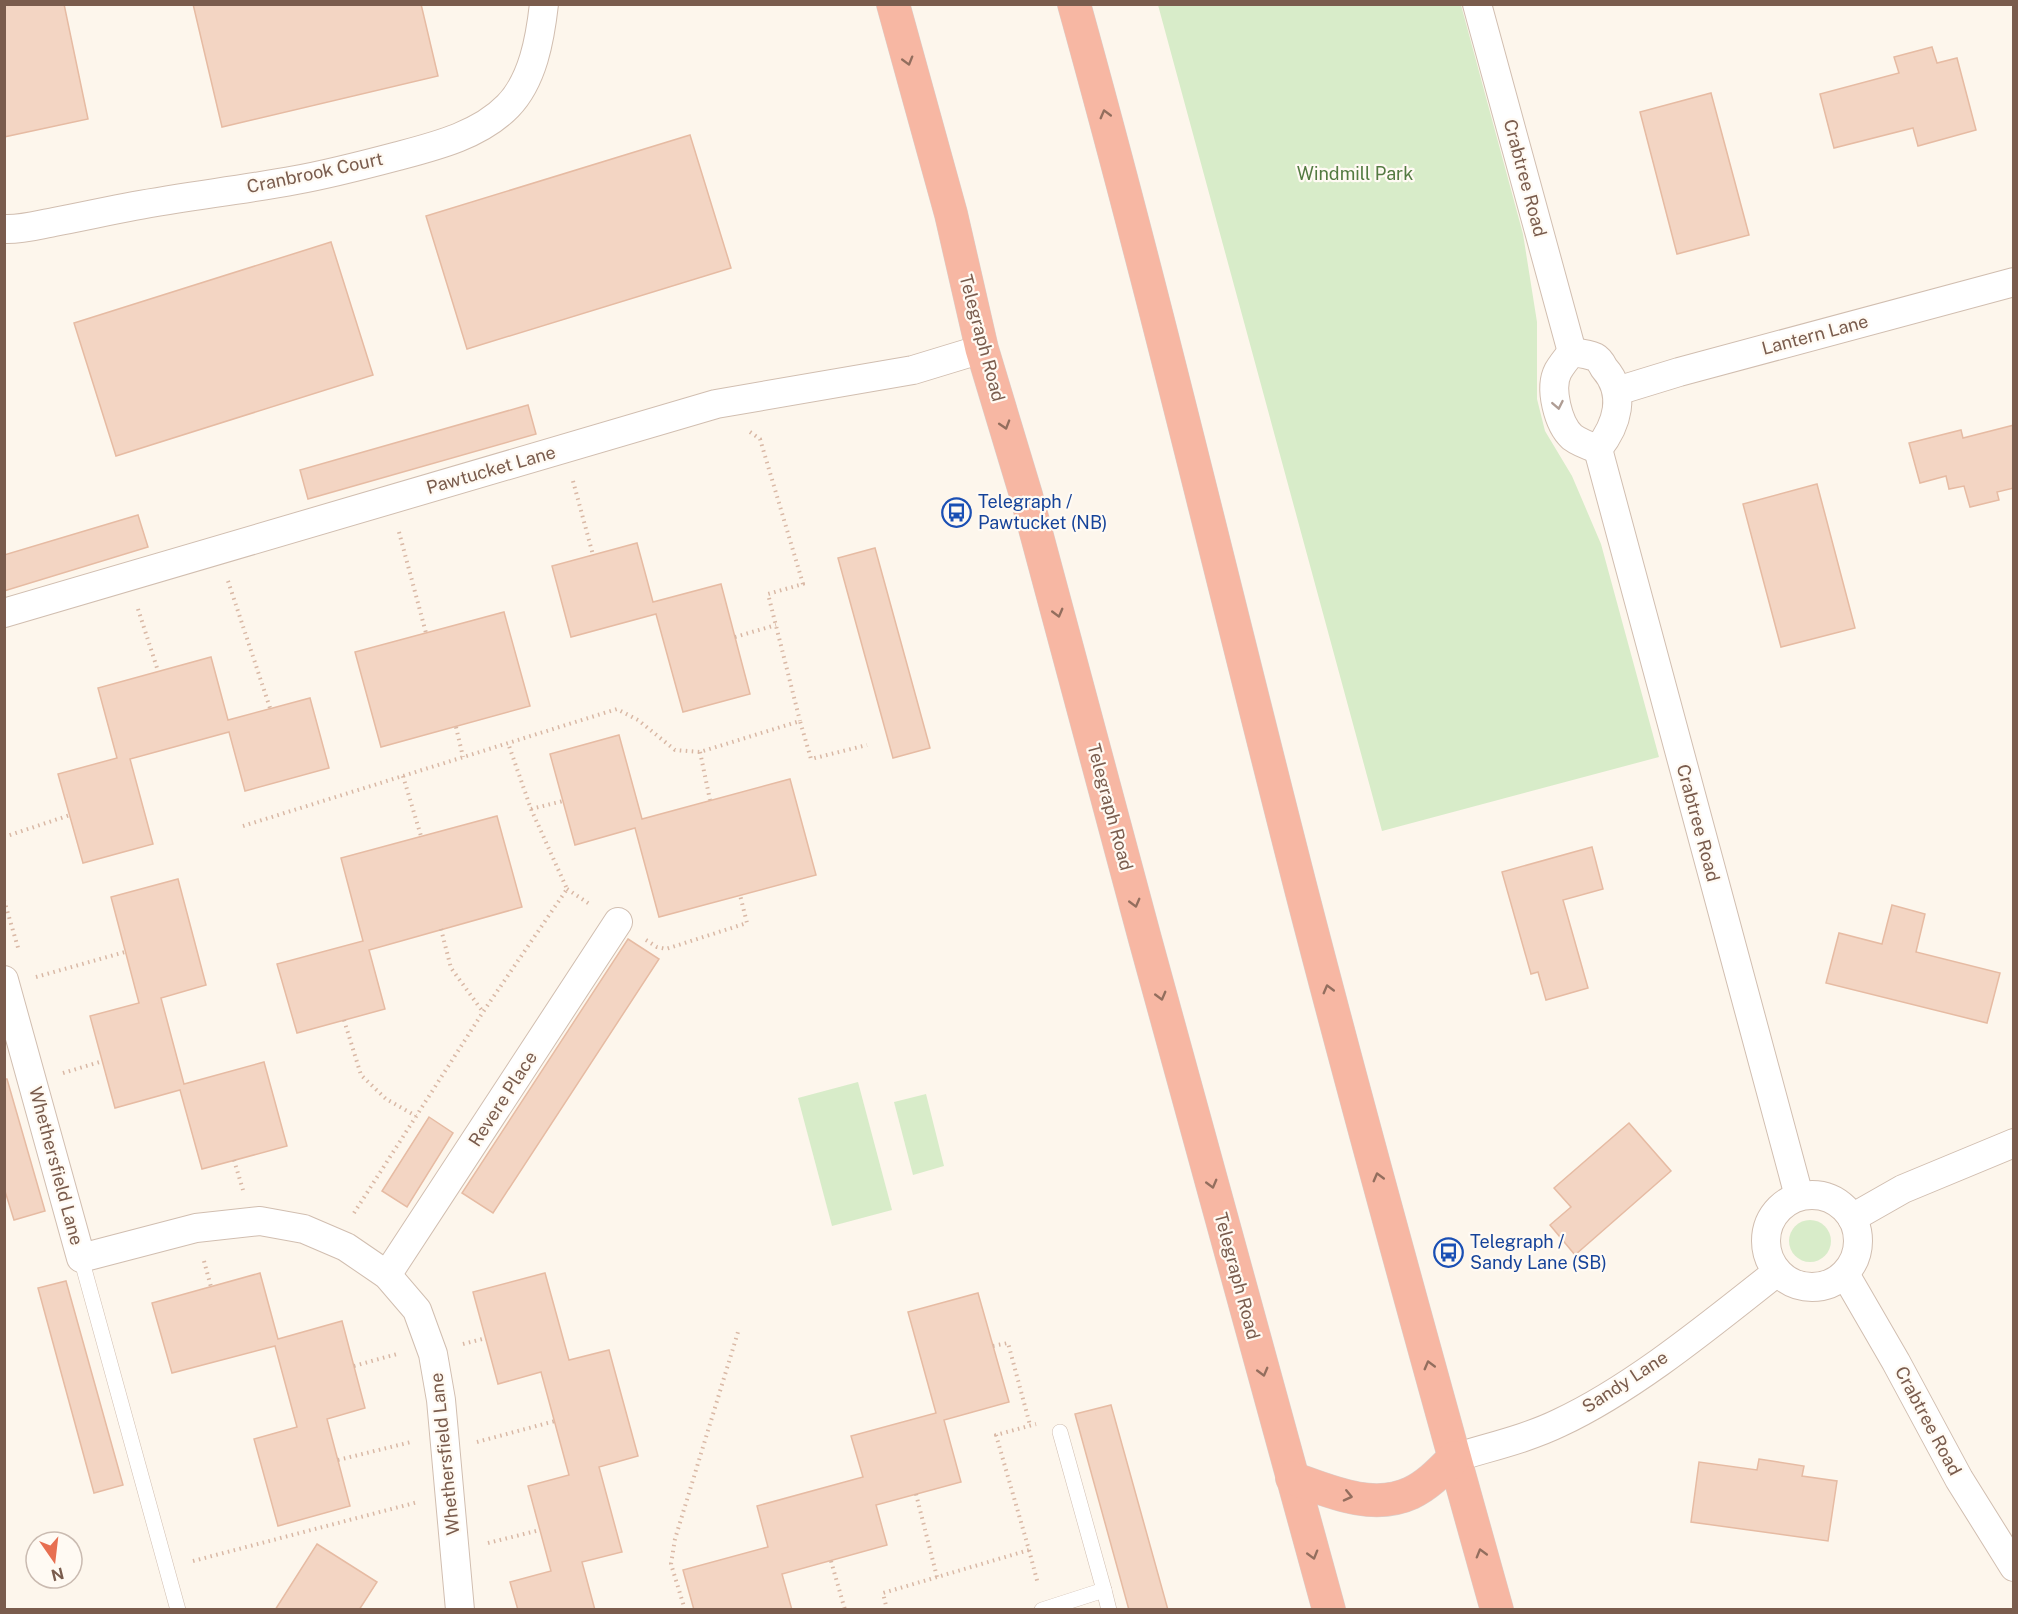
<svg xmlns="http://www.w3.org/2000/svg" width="2018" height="1614" viewBox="0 0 2018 1614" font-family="'Public Sans',sans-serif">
  <rect width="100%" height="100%" fill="#fdf6ec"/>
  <!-- green -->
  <g fill="#d8ecc9">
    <path d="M1158 5H1461L1523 234 1537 322V399L1545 431 1572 476 1601 544 1659 757 1382 831Z"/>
    <path d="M858 1082 892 1210 832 1226 798 1098Z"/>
    <path d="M926 1094 944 1166 913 1175 894 1102Z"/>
    <circle cx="1810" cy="1241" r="21"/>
  </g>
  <!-- building -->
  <g fill="#f3d5c3" stroke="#e6bba3" stroke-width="1.5">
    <path d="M4 4H64L88 119 4 137Z"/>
    <path d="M193 4H421L438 76 222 127Z"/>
    <path d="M1932 47 1937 63 1957 58 1976 130 1918 146 1913 128 1834 148 1820 94 1899 73 1894 57Z"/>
    <path d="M1711 93 1749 235 1677 254 1640 112Z"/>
    <path d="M690 135 731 268 467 349 426 216Z"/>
    <path d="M331 242 373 375 116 456 74 323Z"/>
    <path d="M528 405 536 434 308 499 300 470Z"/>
    <path d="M2014 425V488L1997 492 1999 500 1970 507 1964 486 1949 489 1946 476 1920 483 1909 443 1961 430 1963 438Z"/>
    <path d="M1817 484 1855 628 1781 647 1743 504Z"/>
    <path d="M138 515 148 547 4 591V555Z"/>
    <path d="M637 543 653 602 721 584 750 694 683 712 656 614 571 637 552 566Z"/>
    <path d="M875 548 930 748 893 758 838 558Z"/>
    <path d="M504 612 530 706 381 747 355 652Z"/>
    <path d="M211 657 228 720 310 698 329 768 245 791 229 732 130 759 153 844 83 863 58 774 117 758 98 688Z"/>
    <path d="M619 735 642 819 790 779 816 875 659 917 635 828 575 845 550 754Z"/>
    <path d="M497 816 522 907 369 950 385 1009 297 1033 277 964 363 941 341 858Z"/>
    <path d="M1592 847 1603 889 1563 900 1588 988 1546 1000 1538 972 1531 974 1502 872Z"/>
    <path d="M178 879 206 985 161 998 184 1084 264 1062 287 1146 202 1169 180 1090 115 1108 90 1016 139 1003 111 897Z"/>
    <path d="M1892 905 1925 914 1916 952 2000 973 1987 1023 1826 983 1839 933 1882 944Z"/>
    <path d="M628 939 659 959 493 1213 462 1193Z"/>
    <path d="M4 1079H7L45 1211 14 1220 4 1188Z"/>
    <path d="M429 1117 453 1133 407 1207 382 1191Z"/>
    <path d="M1629 1123 1671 1171 1575 1255 1550 1225 1571 1207 1554 1188Z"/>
    <path d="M260 1273 278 1339 342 1321 365 1408 327 1419 350 1506 278 1526 254 1439 297 1427 275 1346 172 1373 152 1303Z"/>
    <path d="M545 1273 569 1360 609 1350 638 1456 599 1467 622 1552 582 1562 595 1610H518L510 1582 551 1571 528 1486 569 1475 541 1372 498 1384 473 1292Z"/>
    <path d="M66 1281 123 1485 94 1493 38 1288Z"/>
    <path d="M978 1293 1009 1402 944 1420 961 1482 876 1505 887 1545 782 1574 792 1610H694L683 1570 768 1547 757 1506 863 1477 851 1436 936 1413 908 1312Z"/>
    <path d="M1111 1405 1168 1610H1129L1075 1414Z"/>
    <path d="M1759 1459 1804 1466 1802 1476 1837 1481 1828 1541 1691 1522 1699 1462 1757 1470Z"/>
    <path d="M317 1544 377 1582 359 1610H275Z"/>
  </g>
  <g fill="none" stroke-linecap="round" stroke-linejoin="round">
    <defs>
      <g id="lane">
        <path d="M81 1258 178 1610"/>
        <path d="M1060 1432 1104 1590"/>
        <path d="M1042 1610 1104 1590 1109 1610"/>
      </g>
      <g id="street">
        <path d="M1477 4 1572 352"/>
        <path d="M4 229C21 230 38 225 54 222 81 217 107 211 134 206 188 196 242 190 296 180 330 174 364 165 398 156 436 146 480 135 508 106 533 80 540 39 544 4"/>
        <path d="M1572 352C1579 353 1588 354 1595 357 1599 359 1602 364 1604 368 1627 394 1617 425 1598 449"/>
        <path d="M1572 352C1567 358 1562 364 1558 371 1549 388 1558 424 1572 437 1580 443 1589 446 1598 449"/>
        <path d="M1617 391 1679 372 2014 282"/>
        <path d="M1598 449 1799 1196"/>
        <path d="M4 613 716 404 913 370 982 349"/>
        <path d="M4 980 81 1258 196 1228 260 1221 304 1229 346 1247 387 1275 417 1310 433 1354 441 1400 460 1610"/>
        <circle cx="1812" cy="1241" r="46"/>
        <path d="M1852 1218 1903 1189 2014 1143"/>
        <path d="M1845 1274 1896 1362 1959 1479 2014 1567"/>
        <path d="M387 1275 618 922"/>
        <path d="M1454 1458C1489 1447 1526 1439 1559 1423 1634 1388 1711 1324 1777 1272"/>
      </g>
      <g id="highway">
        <path d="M893 4 951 214 982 349 1026 495 1145 939 1329 1610"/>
        <path d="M1074 4C1156 299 1226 597 1302 893 1364 1133 1430 1371 1497 1610"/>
        <path d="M1292 1478C1329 1491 1372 1511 1411 1493 1428 1485 1441 1471 1454 1458"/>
      </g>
    </defs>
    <!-- lane casing -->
    <use href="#lane" stroke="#d1beb0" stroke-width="16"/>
    <!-- street casing -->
    <use href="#street" stroke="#d1beb0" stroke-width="30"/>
    <!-- highway casing -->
    <use href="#highway" stroke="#dad1cd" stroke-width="34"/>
    <!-- path -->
    <g stroke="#d9b8a5" stroke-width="4" stroke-dasharray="1.5 4.5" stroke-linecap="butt">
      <path d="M750 432 760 439 803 584 768 594 800 721"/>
      <path d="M573 481 593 555"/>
      <path d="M399 532 426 633"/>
      <path d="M228 581 270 708"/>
      <path d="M138 609 158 671"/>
      <path d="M735 637 776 625"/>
      <path d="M456 727 463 757"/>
      <path d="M700 752 710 800"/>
      <path d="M403 776 421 836"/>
      <path d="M531 809 563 801"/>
      <path d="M243 826 617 709 638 720 675 750 700 752 800 721 811 759 867 745"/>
      <path d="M4 837 70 815"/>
      <path d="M567 889 591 905"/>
      <path d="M4 900 19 951"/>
      <path d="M441 929 451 968 483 1012"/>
      <path d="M646 940 657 947 666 949 747 923 740 895"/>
      <path d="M36 977 125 952"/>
      <path d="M344 1020 361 1075 386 1099 416 1116"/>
      <path d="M63 1073 103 1061"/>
      <path d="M234 1160 243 1190"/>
      <path d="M354 1213 483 1012 567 889 531 809 508 743"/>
      <path d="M204 1261 211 1287"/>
      <path d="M463 1344 486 1338"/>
      <path d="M993 1346 1008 1343 1030 1425"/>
      <path d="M354 1366 397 1354"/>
      <path d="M477 1442 555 1421"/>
      <path d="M338 1460 411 1442"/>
      <path d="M916 1494 937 1577"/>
      <path d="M488 1543 540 1530"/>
      <path d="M1029 1550 1038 1584"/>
      <path d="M193 1561 418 1502"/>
      <path d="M831 1561 845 1610"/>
      <path d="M685 1610 671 1564 675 1539 738 1332"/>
      <path d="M887 1610 883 1593 1029 1550 996 1435 1036 1424"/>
    </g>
    <!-- lane -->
    <use href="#lane" stroke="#fff" stroke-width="15"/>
    <!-- street -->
    <use href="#street" stroke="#fff" stroke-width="28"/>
    <!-- highway -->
    <use href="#highway" stroke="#f7b7a3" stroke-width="33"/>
  </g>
  <!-- one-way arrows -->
  <defs><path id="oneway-chevron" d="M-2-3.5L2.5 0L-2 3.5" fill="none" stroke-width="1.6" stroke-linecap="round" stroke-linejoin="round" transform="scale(1.5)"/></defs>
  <g stroke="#936e5e">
    <use href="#oneway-chevron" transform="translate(908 61) rotate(74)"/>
    <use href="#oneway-chevron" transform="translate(1105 114) rotate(-105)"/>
    <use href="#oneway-chevron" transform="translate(1005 425) rotate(73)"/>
    <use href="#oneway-chevron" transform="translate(1058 613) rotate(75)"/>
    <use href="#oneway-chevron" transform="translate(1135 903) rotate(75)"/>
    <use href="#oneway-chevron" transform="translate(1328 989) rotate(-105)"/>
    <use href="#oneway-chevron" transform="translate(1161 996) rotate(75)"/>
    <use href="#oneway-chevron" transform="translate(1378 1177) rotate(-105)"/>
    <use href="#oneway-chevron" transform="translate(1212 1184) rotate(75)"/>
    <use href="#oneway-chevron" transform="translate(1429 1365) rotate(-105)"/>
    <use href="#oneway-chevron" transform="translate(1263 1372) rotate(75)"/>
    <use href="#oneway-chevron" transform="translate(1348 1496) rotate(13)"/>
    <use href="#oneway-chevron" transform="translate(1481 1553) rotate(-106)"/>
    <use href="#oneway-chevron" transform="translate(1313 1555) rotate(74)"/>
  </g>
  <use stroke="#af9d94" href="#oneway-chevron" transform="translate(1558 405) rotate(79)"/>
  <!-- icons -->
  <defs>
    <symbol id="bus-ring" viewBox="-11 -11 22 22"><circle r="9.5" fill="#fffaf3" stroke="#1a4fb4" stroke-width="1.5"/><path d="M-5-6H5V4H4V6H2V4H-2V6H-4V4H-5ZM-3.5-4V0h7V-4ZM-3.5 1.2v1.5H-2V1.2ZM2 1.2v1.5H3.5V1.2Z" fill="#1a4fb4"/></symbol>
  </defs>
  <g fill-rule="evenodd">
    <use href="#bus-ring" x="940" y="496" width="33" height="33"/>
    <use href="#bus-ring" x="1432" y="1236" width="33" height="33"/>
  </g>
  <g text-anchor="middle" stroke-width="4.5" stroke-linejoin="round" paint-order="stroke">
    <!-- street labels -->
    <g font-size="18" fill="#7a5c4d" stroke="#fffaf3">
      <text transform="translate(315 173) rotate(-12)" y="6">Cranbrook Court</text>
      <text transform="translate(1525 178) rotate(75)" y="6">Crabtree Road</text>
      <text transform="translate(1815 335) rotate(-15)" y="6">Lantern Lane</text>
      <text transform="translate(982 338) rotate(75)" y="6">Telegraph Road</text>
      <text transform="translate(491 470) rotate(-16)" y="6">Pawtucket Lane</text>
      <text transform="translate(1110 807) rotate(75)" y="6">Telegraph Road</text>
      <text transform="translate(1698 823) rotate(75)" y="6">Crabtree Road</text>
      <text transform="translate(503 1099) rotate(-57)" y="6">Revere Place</text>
      <text transform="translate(56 1166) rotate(75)" y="6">Whethersfield Lane</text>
      <text transform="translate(1237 1276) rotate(75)" y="6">Telegraph Road</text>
      <text transform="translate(1625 1382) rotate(-33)" y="6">Sandy Lane</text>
      <text transform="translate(1928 1421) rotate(62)" y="6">Crabtree Road</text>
      <text transform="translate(445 1454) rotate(-96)" y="6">Whethersfield Lane</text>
    </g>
    <!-- park labels -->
    <g font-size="18" fill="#537a41" stroke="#fffaf3">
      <text x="1355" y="180">Windmill Park</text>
    </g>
    <!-- transit labels -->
    <g font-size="18" fill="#164399" stroke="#fffaf3" text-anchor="start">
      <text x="978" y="508">Telegraph /<tspan x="978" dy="21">Pawtucket (NB)</tspan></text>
      <text x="1470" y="1248">Telegraph /<tspan x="1470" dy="21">Sandy Lane (SB)</tspan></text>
    </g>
  </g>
  <!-- border -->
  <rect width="2018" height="1614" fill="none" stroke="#7a5c4d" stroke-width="12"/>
  <!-- north arrow -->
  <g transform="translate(54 1560) rotate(166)"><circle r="28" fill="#fffaf3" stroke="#cabbb1" stroke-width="1.5"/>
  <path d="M0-4.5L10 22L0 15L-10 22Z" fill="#e76f51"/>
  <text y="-9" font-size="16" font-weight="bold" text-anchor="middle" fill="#7a5c4d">N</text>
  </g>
</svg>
